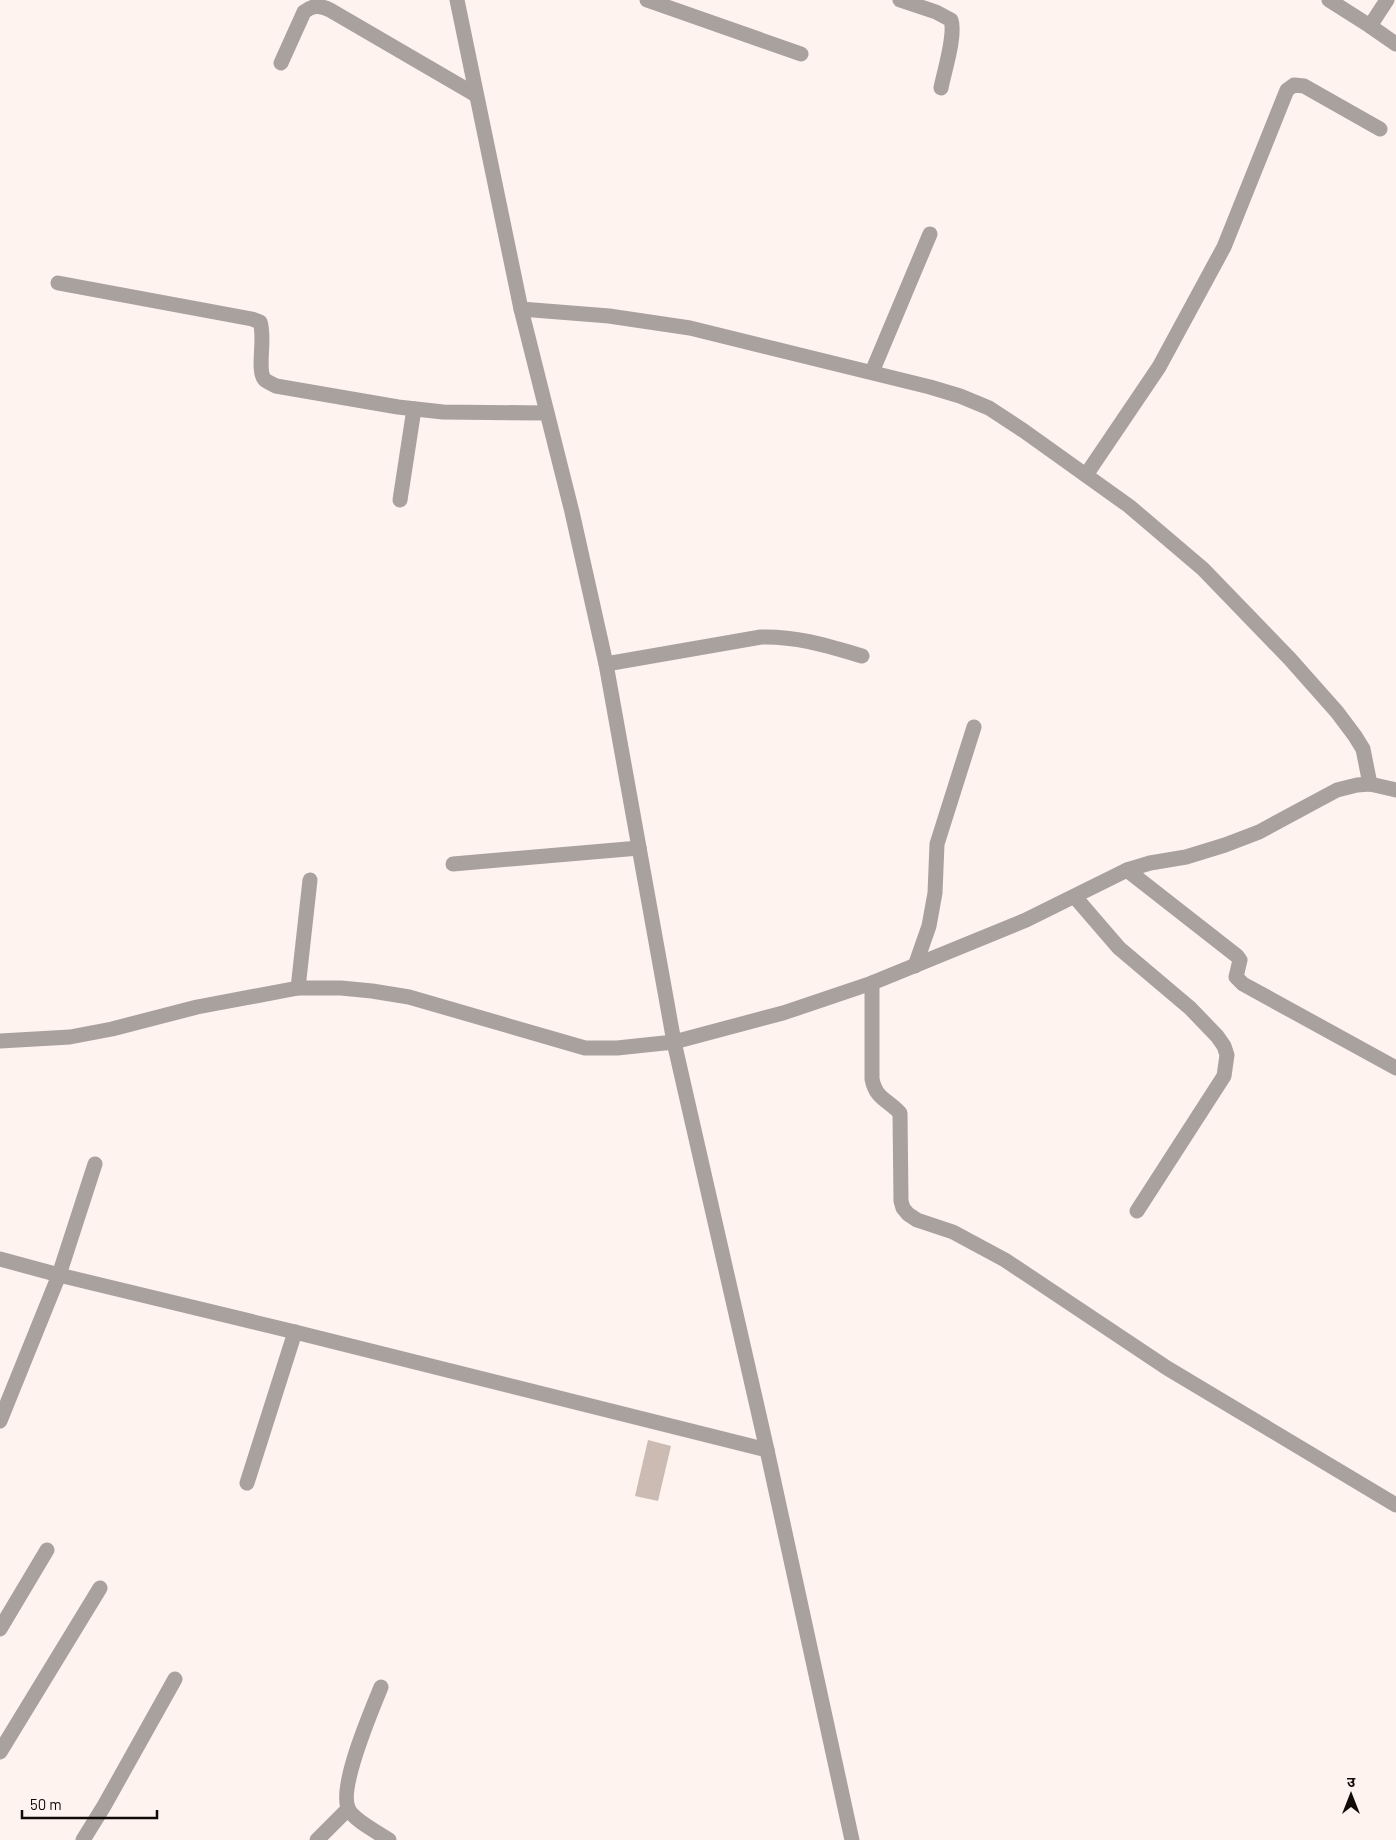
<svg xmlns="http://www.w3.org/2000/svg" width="1396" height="1840" viewBox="0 0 1396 1840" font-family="Barlow,'Noto Sans Devanagari',sans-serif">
  <rect width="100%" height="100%" fill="#fef3ee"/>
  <!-- building -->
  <path fill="#ccbbb3" d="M648 1440 671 1446 658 1501 635 1496Z"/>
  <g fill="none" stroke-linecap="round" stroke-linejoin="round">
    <!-- minor -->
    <g stroke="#a9a19d" stroke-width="15">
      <path d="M647 0 801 54"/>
      <path d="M900 0 936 12 951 20C956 35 944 72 941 88"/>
      <path d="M1329 0 1370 26"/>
      <path d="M1387 0 1370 26 1396 44"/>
      <path d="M281 63 304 12C313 5 320 5 330 10L476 95"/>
      <path d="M58 283 252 319 260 322C266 338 256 371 265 380 268 382 272 384 276 386L398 407 443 412 547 413"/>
      <path d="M521 309 609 316 690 328 930 387 960 396 989 408 1024 431 1129 506 1203 569 1290 659 1337 712 1355 736 1363 749 1370 784"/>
      <path d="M872 372 930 234"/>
      <path d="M1086 475 1159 367 1224 247 1287 90 1294 85 1304 86 1380 129"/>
      <path d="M400 500 414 409"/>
      <path d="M606 664 761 637C797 636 828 646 862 656"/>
      <path d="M453 864 639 848"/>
      <path d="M1127 870 1237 956 1240 960 1236 977 1243 984 1396 1068"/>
      <path d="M1075 897 1119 948 1190 1008 1217 1036 1224 1046 1227 1055 1224 1076 1137 1211"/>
      <path d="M915 966 929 926 935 893 937 844 974 727"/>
      <path d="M872 983V1079C876 1099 887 1099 900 1113L901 1201 903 1208 908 1214 917 1220 953 1232 1005 1260 1167 1368 1396 1505"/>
      <path d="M298 988 310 880"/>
      <path d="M674 1042 767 1450 852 1840"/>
      <path d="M0 1259 59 1275 295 1332 767 1450"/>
      <path d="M0 1421 59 1275 95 1164"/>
      <path d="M247 1483 295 1332"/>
      <path d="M0 1629 47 1550"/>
      <path d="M381 1687C372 1710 337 1789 349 1810 354 1820 379 1833 389 1840"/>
      <path d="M0 1752 100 1588"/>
      <path d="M83 1840 104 1806 175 1679"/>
      <path d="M317 1840 348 1809"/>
    </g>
    <!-- tertiary -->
    <g stroke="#a9a19d" stroke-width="15">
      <path d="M457 0 521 309 572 512 606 664 674 1042"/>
      <path d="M0 1041 70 1037 112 1029 197 1007 298 988H341L372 991 409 997 585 1048H617L674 1042 783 1013 872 983 1026 920 1127 870 1150 863 1186 857 1225 845 1259 832 1337 790 1357 785 1370 784 1396 790"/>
    </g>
  </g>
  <!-- north arrow -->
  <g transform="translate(1351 1795)" stroke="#fef3ee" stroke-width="4" paint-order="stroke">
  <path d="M0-4L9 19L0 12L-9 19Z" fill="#100a08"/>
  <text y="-8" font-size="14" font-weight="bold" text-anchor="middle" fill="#100a08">उ</text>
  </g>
  <!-- scale -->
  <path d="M22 1810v8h135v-8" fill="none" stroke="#100a08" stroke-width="2.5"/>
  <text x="30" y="1810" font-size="15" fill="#100a08" stroke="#fef3ee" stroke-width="4" paint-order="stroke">50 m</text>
</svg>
